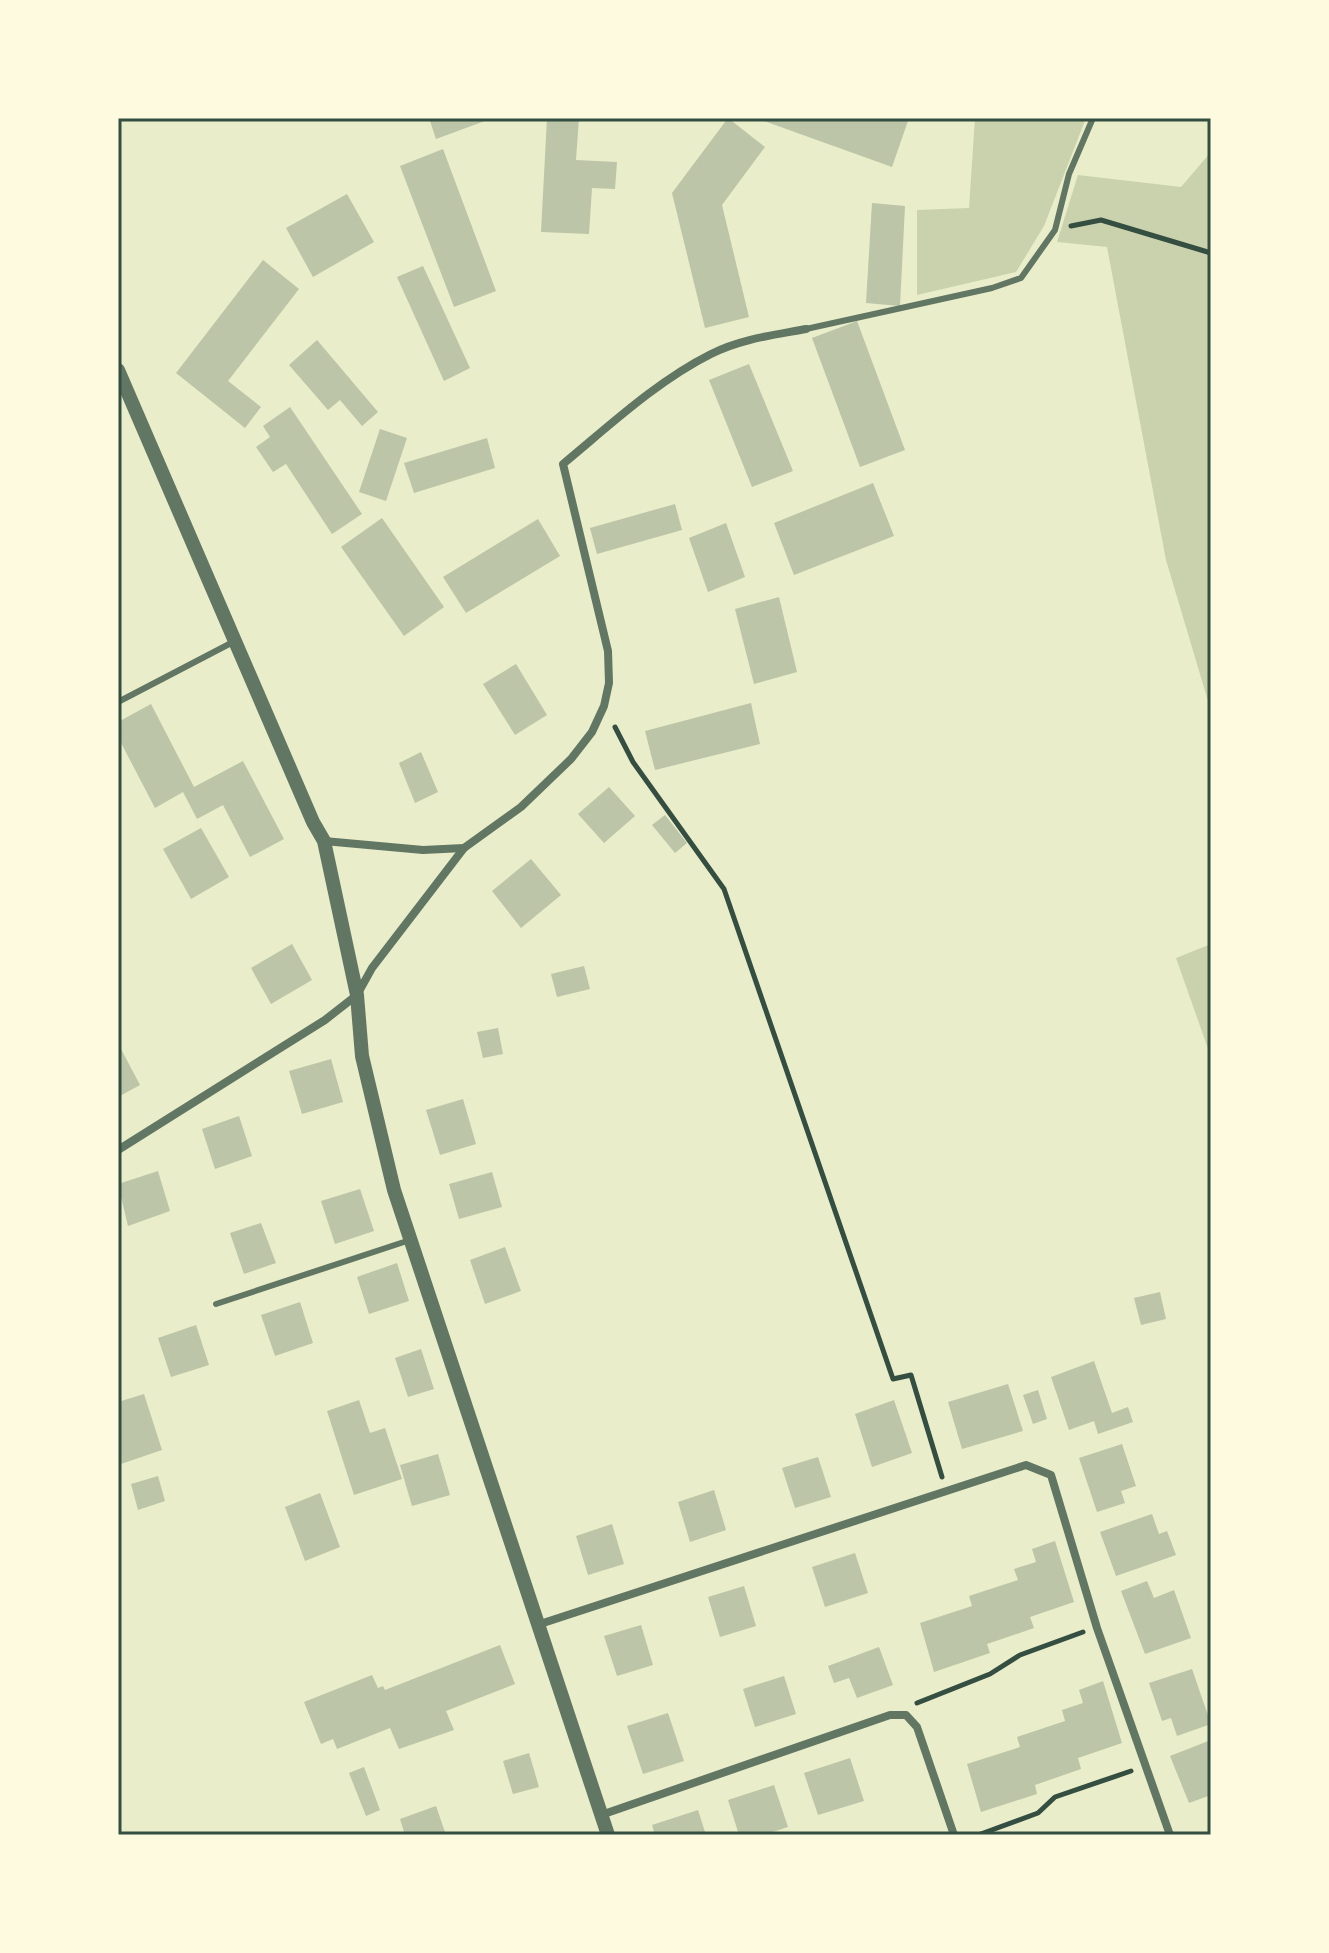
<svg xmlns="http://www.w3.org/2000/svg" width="1329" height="1953" viewBox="0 0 1329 1953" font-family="Georgia,serif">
  <rect width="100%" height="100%" fill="#e9edc9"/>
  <!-- green -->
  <g fill="#cad2ad">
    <path d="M975 118H1086L1044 226 1016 272 917 295V210L969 208Z"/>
    <path d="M1211 152V711L1166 560 1107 247 1057 242 1078 175 1181 187Z"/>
    <path d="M1211 944V1057L1176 958Z"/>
  </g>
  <!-- building -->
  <g fill="#bcc5a7">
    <path d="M429 118H493L436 139Z"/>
    <path d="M547 118H579L576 160 617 162 615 189 592 188 589 234 541 232Z"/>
    <path d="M728 118 765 147 722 205 749 317 705 328 672 193Z"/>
    <path d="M765 118H909L892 167 764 121Z"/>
    <path d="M443 149 496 291 454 307 400 166Z"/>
    <path d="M347 194 374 242 313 277 286 228Z"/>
    <path d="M872 203 905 206 900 306 866 303Z"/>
    <path d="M263 260 299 289 228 381 261 407 245 428 176 373Z"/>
    <path d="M423 266 470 368 444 381 397 277Z"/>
    <path d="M857 321 905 450 860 467 812 338Z"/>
    <path d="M317 340 378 412 362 426 340 400 328 410 289 365Z"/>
    <path d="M749 364 793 471 752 487 709 380Z"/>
    <path d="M290 407 362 514 332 534 286 464 273 472 256 447 270 437 263 426Z"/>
    <path d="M380 429 407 438 386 501 359 492Z"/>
    <path d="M487 438 495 468 414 493 404 463Z"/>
    <path d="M873 483 894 536 794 575 774 523Z"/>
    <path d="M675 504 682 530 597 554 590 528Z"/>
    <path d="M382 518 444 607 404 636 341 547Z"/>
    <path d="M538 519 560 556 466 613 443 577Z"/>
    <path d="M726 523 745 577 708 592 689 538Z"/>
    <path d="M779 597 797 672 754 684 735 609Z"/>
    <path d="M516 664 547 715 515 735 483 684Z"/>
    <path d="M751 703 760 744 655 770 645 731Z"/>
    <path d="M151 704 194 787 243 761 284 839 250 857 223 805 197 819 183 792 155 808 118 737V722Z"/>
    <path d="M421 752 438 792 415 803 399 763Z"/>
    <path d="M609 787 635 816 604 843 578 814Z"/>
    <path d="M665 815 687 843 675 853 652 825Z"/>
    <path d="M201 828 229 877 191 899 163 849Z"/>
    <path d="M531 859 561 895 521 928 492 891Z"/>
    <path d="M292 944 312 980 271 1004 251 968Z"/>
    <path d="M584 966 590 989 557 997 551 974Z"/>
    <path d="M498 1028 503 1054 483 1058 477 1032Z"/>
    <path d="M121 1049 140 1085 118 1097V1050Z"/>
    <path d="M331 1059 343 1102 302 1114 289 1071Z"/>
    <path d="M463 1099 476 1144 440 1155 426 1110Z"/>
    <path d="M239 1116 252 1156 215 1169 202 1129Z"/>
    <path d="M158 1171 170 1211 128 1226 118 1184Z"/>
    <path d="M492 1172 502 1207 459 1219 449 1184Z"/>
    <path d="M360 1189 374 1231 335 1244 321 1201Z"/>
    <path d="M261 1223 276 1263 244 1274 230 1233Z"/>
    <path d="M505 1247 521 1291 485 1304 470 1260Z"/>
    <path d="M397 1263 409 1301 369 1314 357 1277Z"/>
    <path d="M1160 1292 1166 1319 1141 1325 1134 1298Z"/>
    <path d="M300 1302 313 1343 275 1356 261 1315Z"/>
    <path d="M196 1325 209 1365 171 1377 158 1338Z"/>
    <path d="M421 1349 434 1389 408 1397 395 1358Z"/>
    <path d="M1094 1361 1112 1413 1128 1407 1133 1422 1098 1434 1094 1421 1069 1430 1051 1377Z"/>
    <path d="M1008 1384 1023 1431 962 1449 948 1402Z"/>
    <path d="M1038 1390 1047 1419 1033 1424 1023 1395Z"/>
    <path d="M144 1394 162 1450 118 1465V1402Z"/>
    <path d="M359 1400 370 1433 385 1428 402 1479 354 1495 327 1411Z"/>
    <path d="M894 1400 912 1453 872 1467 855 1414Z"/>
    <path d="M1122 1444 1136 1486 1121 1491 1125 1503 1097 1512 1079 1458Z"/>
    <path d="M438 1454 450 1495 412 1506 400 1465Z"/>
    <path d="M818 1457 831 1497 795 1508 782 1468Z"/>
    <path d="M158 1476 165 1501 138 1510 131 1484Z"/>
    <path d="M714 1490 726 1530 690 1542 678 1502Z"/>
    <path d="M320 1493 340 1547 305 1561 285 1507Z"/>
    <path d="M1152 1514 1159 1534 1167 1531 1176 1555 1116 1576 1100 1532Z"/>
    <path d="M612 1524 624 1564 588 1575 576 1536Z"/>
    <path d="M1055 1541 1074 1602 1030 1617 1034 1628 987 1644 990 1653 934 1672 920 1623 972 1606 969 1596 1018 1580 1014 1569 1036 1562 1032 1549Z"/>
    <path d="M855 1553 868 1593 825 1607 812 1567Z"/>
    <path d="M1147 1581 1154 1598 1174 1590 1191 1638 1145 1654 1121 1591Z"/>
    <path d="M744 1586 756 1626 720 1637 708 1597Z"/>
    <path d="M641 1625 653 1665 617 1676 604 1636Z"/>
    <path d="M500 1645 515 1684 446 1711 454 1730 399 1749 390 1728 337 1749 333 1739 321 1744 304 1702 372 1675 378 1688 383 1686 385 1690Z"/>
    <path d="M879 1647 893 1685 857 1698 849 1678 834 1683 828 1666Z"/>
    <path d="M1192 1669 1211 1724 1177 1736 1171 1718 1162 1721 1149 1683Z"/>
    <path d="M784 1676 796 1714 755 1727 743 1689Z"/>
    <path d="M1103 1681 1122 1743 1078 1758 1081 1769 1035 1785 1037 1794 981 1812 967 1764 1020 1747 1017 1737 1065 1721 1062 1710 1083 1703 1079 1690Z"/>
    <path d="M668 1713 684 1761 643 1774 627 1726Z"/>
    <path d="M1211 1740V1795L1189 1803 1170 1756Z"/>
    <path d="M529 1753 539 1787 513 1794 503 1761Z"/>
    <path d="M850 1758 864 1801 818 1815 804 1773Z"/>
    <path d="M364 1767 380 1810 366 1816 349 1773Z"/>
    <path d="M774 1785 788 1827 763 1835H739L728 1800Z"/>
    <path d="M436 1806 446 1835H405L400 1819Z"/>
    <path d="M698 1810 706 1835H655L652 1825Z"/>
  </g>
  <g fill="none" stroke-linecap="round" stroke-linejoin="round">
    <!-- path -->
    <g stroke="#344e41" stroke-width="5">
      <path d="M1071 226 1101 220 1211 253"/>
      <path d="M615 727 633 762 724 889 893 1379 911 1375 942 1477"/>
      <path d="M917 1703 990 1674 1020 1655 1083 1632"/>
      <path d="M978 1835 1038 1813 1055 1797 1131 1771"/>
    </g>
    <!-- service -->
    <g stroke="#617663" stroke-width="6">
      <path d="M806 329 992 288 1021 278 1055 230 1069 174 1093 118"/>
      <path d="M118 702 235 641"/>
      <path d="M216 1304 410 1240"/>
    </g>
    <!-- minor -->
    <g stroke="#617663" stroke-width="8">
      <path d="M324 841 423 850 464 848"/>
      <path d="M118 1150 325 1020 357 995 372 968 464 848 521 807 571 759 592 732 604 706 609 683 608 651 563 464C609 426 657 381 711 354 740 339 774 335 806 329"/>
      <path d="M537 1625 1026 1465 1051 1475 1097 1628 1170 1835"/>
      <path d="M601 1815 890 1715H906L917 1727 954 1835"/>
    </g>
    <!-- tertiary -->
    <path stroke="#617663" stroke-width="14" d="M118 370 313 822 324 841 357 995 362 1056 394 1190 608 1835"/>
  </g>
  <!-- border -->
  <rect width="1329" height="1953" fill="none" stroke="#fefae0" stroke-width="240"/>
  <rect x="120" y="120" width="1089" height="1713" fill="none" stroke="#344e41" stroke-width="3"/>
</svg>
